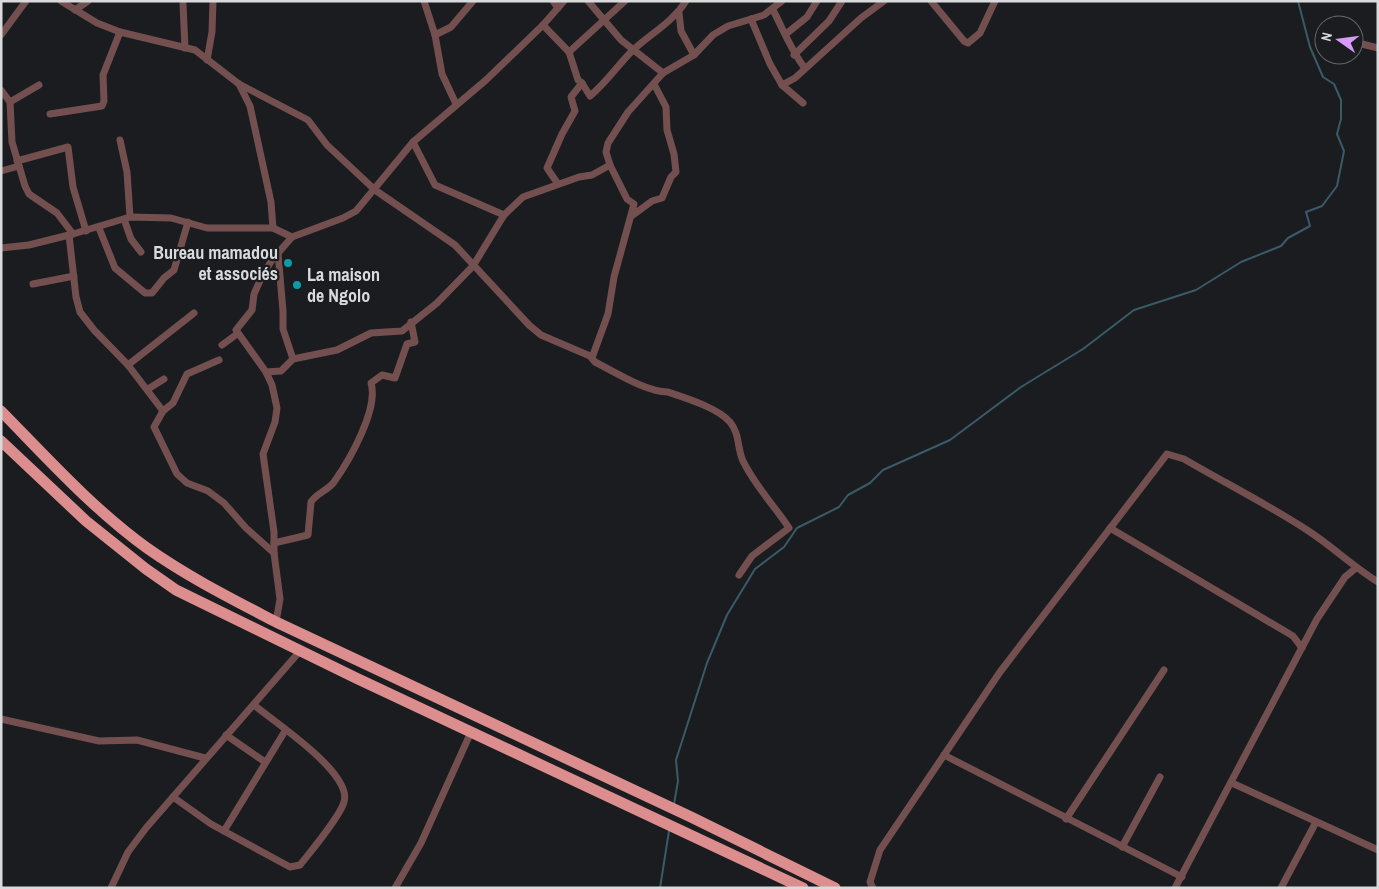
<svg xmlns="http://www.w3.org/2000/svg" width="1379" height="889" viewBox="0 0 1379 889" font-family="'Archivo Narrow',sans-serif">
  <rect width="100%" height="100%" fill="#1a1c1f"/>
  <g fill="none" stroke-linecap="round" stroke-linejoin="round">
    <!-- stream -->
    <g stroke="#395b68" stroke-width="2">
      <path d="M674 804 678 781 676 760 707 663 727 615 755 569 784 547 797 528 839 507 848 495 870 483 883 470 950 440 1021 387 1083 349 1134 310 1196 290 1241 262 1281 246 1288 238 1310 226 1306 212 1322 206 1337 186 1344 151 1337 134 1341 119V100L1334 84 1323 77 1310 47 1298 1"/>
      <path d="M660 888 669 831"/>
    </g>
    <!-- minor -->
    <g stroke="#73504f" stroke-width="7">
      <path d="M61 1 97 23 120 32 195 50 239 84 308 120 327 145 375 190 455 245 529 325 541 335 590 356 593 355 608 314 614 277 634 204 627 199 610 165 606 152 608 143 628 112 663 73 694 55 713 35 728 26 764 15 782 1"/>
      <path d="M424 1 435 35 442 74 456 104"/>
      <path d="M553 1 558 8"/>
      <path d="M588 1 621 40 663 73"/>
      <path d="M931 1 964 41 968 43 980 33 995 1"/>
      <path d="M183 4 185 48"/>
      <path d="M75 10 88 1"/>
      <path d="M773 10C783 29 791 50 804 67"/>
      <path d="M679 13 681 31 694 55"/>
      <path d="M751 19 770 64 782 85 803 103"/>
      <path d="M543 25 569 52 578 80 582 83 571 97 575 111 562 134 547 168 558 184"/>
      <path d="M786 34 807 17 817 1"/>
      <path d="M1 35 26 1"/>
      <path d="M435 35 451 27 473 1"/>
      <path d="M1354 42 1378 48"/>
      <path d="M569 52 625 1"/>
      <path d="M794 55 829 21 842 1"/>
      <path d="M207 60 212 32 213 1"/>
      <path d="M582 83 590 96C606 83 617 66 632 51 650 34 673 22 686 1"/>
      <path d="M239 84 250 106 271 202 273 228"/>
      <path d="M782 85 795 78 861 18 884 1"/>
      <path d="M1 90 10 102 12 142 25 186 29 194 57 213 73 234"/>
      <path d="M10 102 39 85"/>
      <path d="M50 114 102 106 104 101 103 75 120 32"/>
      <path d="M120 140 127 172 130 217"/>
      <path d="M413 142 435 185 504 215"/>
      <path d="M17 161 68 147 73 187 86 231"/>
      <path d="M1 171 19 166"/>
      <path d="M633 215 652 201 662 198 671 177 676 172 674 154 667 130 666 107 654 84"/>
      <path d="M124 219 131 239 141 252"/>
      <path d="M99 228 115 268 145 293H152L164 278 174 270 188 222"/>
      <path d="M69 235 76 297 80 312 94 330 128 365 163 411"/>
      <path d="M1 248 29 245 73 234 130 217 171 218 207 228H273L292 237"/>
      <path d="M278 253 283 311V329L293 359"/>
      <path d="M33 284 74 276"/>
      <path d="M222 345 237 334"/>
      <path d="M590 356 595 362C615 372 646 392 668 392 686 398 718 408 730 422 740 434 737 448 743 461 755 486 774 505 789 528L752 556 739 575"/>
      <path d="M219 360 187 374 173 403 163 411 154 427 177 474 187 483 208 491 224 503 246 528 274 553"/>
      <path d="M128 365 194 313"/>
      <path d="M266 372 281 371 293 359 337 350 371 333 402 331 437 303 473 266 504 215 523 197 579 177 592 175 610 165"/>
      <path d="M148 389 164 379"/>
      <path d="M1110 528 1293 636 1302 648"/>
      <path d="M274 543 308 535 311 502C317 493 327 491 334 482 349 461 379 409 371 383L382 375 395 378 407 344 415 342 411 322"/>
      <path d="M276 622 280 599 274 553V532L263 454 275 422 277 408 272 385 266 372 236 330 252 310 254 294 262 276 272 260 292 237 343 218 356 211 413 142 486 80 543 25 564 1"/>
      <path d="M1 719 99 741 137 740 205 758"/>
      <path d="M226 735 265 762"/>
      <path d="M944 755 1182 877"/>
      <path d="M1232 783 1378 850"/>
      <path d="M173 797 211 824 290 867 300 865C311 851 340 817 344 802 353 773 274 722 254 705"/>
      <path d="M1066 819 1164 670"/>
      <path d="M224 831 285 731"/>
      <path d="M1122 847 1160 777"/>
      <path d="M111 888 128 852 146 828 300 651"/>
      <path d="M395 888 421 843 471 732"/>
      <path d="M873 888 870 882 880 850 1000 672 1167 454 1184 459C1225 483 1267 504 1307 530 1332 546 1352 566 1378 582"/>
      <path d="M1175 888 1317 619 1345 577 1356 568"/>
      <path d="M1281 888 1316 822"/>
    </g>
    <!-- trunk -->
    <g stroke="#dc8d8d" stroke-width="11">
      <path d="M1 411C48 459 93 509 147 548 188 577 232 599 276 622L691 817 835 888"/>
      <path d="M1 441 86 521 146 569 176 590 356 678 803 888"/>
    </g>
  </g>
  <!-- markers -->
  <g fill="#0f9aa8" stroke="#1a1c1f" stroke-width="2">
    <circle cx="288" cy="263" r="5"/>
    <circle cx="297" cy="285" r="5"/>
  </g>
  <g text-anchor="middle" stroke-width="4.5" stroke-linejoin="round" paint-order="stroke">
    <!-- poi labels -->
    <g font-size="18" font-weight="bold" fill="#d8dadc" stroke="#1a1c1f" text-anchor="end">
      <text x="278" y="259">Bureau mamadou<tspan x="278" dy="21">et associés</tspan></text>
      <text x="307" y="281" text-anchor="start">La maison<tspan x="307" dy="21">de Ngolo</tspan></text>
    </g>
  </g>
  <!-- border -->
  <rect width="1379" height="889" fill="none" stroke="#d8dadc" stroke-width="5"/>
  <!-- north arrow -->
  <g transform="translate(1339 40) rotate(284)"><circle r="24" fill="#1a1c1f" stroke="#66686b"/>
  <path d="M0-4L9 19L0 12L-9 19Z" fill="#d89af8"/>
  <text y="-8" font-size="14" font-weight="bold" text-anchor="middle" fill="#d8dadc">N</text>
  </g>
</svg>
